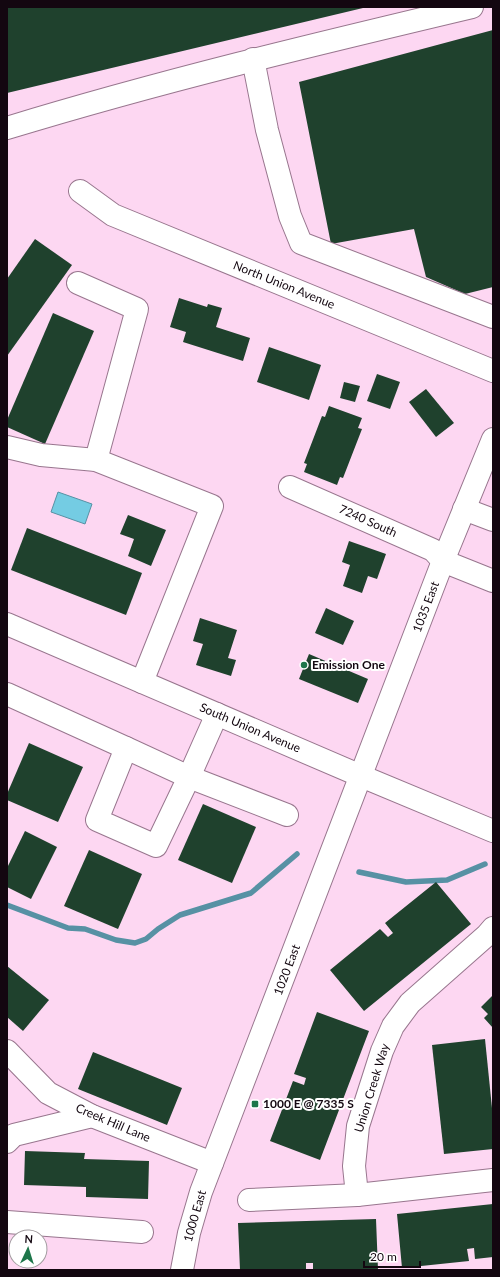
<svg xmlns="http://www.w3.org/2000/svg" width="500" height="1277" viewBox="0 0 500 1277" font-family="Lato,sans-serif">
  <rect width="100%" height="100%" fill="#fdd7f2"/>
  <!-- water -->
  <path fill="#74cce3" stroke="#5791a4" d="M58 492 92 504 85 524 51 512Z"/>
  <g fill="none" stroke-linecap="round" stroke-linejoin="round">
    <!-- stream -->
    <g stroke="#5791a4" stroke-width="5.5">
      <path d="M359 872 406 882 447 880 485 864"/>
      <path d="M7 905 68 928 85 929 116 940 135 943 146 939 158 929 180 915 251 893 297 854"/>
    </g>
  </g>
  <!-- building -->
  <g fill="#1f412d">
    <path d="M7 7H363V8L7 93Z"/>
    <path d="M493 30V287L465 294 426 277 414 229 331 244 299 82Z"/>
    <path d="M35 239 72 265 7 356V279Z"/>
    <path d="M179 298 207 307 208 304 222 308 216 327 250 338 243 361 183 342 186 332 170 327Z"/>
    <path d="M53 313 94 331 45 444 7 427V420Z"/>
    <path d="M269 347 321 365 309 400 257 382Z"/>
    <path d="M377 374 400 382 390 409 367 401Z"/>
    <path d="M344 382 360 386 355 402 340 398Z"/>
    <path d="M426 389 454 423 436 437 409 402Z"/>
    <path d="M329 406 362 418 358 428 362 429 343 478 340 477 337 485 304 472 307 464 304 463 322 416 325 417Z"/>
    <path d="M128 515 166 530 151 566 128 556 134 539 120 534Z"/>
    <path d="M27 528 142 573 126 615 11 570Z"/>
    <path d="M349 541 386 554 377 579 368 576 362 593 343 586 350 565 342 562Z"/>
    <path d="M326 608 354 621 343 645 315 633Z"/>
    <path d="M200 618 237 630 228 658 236 660 231 676 196 665 203 644 193 641Z"/>
    <path d="M309 654 368 679 358 703 299 679Z"/>
    <path d="M29 743 83 767 58 822 7 800V794Z"/>
    <path d="M203 804 256 827 232 883 178 860Z"/>
    <path d="M25 831 57 847 31 899 7 887V868Z"/>
    <path d="M89 850 142 874 118 929 64 906Z"/>
    <path d="M436 882 471 924 364 1011 330 970 380 929 388 937 393 933 385 923Z"/>
    <path d="M7 966 49 1000 23 1031 7 1017Z"/>
    <path d="M493 995V1028L484 1018 488 1014 481 1007Z"/>
    <path d="M317 1012 369 1031 320 1160 270 1141 293 1081 304 1085 306 1078 294 1074Z"/>
    <path d="M485 1039 493 1118V1149L444 1154 432 1045Z"/>
    <path d="M93 1052 182 1088 167 1125 78 1089Z"/>
    <path d="M25 1151 85 1153 84 1159 149 1161 148 1199 86 1197V1187L24 1185Z"/>
    <path d="M493 1204V1257L475 1259 474 1248 467 1249 469 1261 402 1268 397 1214Z"/>
    <path d="M376 1219 378 1270H313V1263H306V1270H240L238 1223Z"/>
  </g>
  <g fill="none" stroke-linecap="round" stroke-linejoin="round">
    <defs>
      <g id="minor">
        <path d="M253 59 267 130 290 216 301 243 493 317"/>
        <path d="M7 128C161 81 316 44 472 7"/>
        <path d="M80 191 113 215 493 371"/>
        <path d="M78 283 137 309 96 460"/>
        <path d="M7 447 41 455 96 460 212 506 142 682"/>
        <path d="M290 487 433 550 443 561 493 581"/>
        <path d="M464 509 493 520"/>
        <path d="M7 624 361 776 493 831"/>
        <path d="M7 694 126 748 97 820 156 846 189 777 217 714"/>
        <path d="M126 748 189 777 287 815"/>
        <path d="M7 1051 48 1093 92 1116 212 1163"/>
        <path d="M7 1142 14 1135 92 1116"/>
        <path d="M357 1195 354 1166 358 1126 382 1051 393 1026 410 1003 487 935 493 928"/>
        <path d="M249 1200 357 1195 493 1180"/>
        <path d="M7 1222 142 1232"/>
        <path d="M182 1270 189 1233 201 1192 443 561 493 439"/>
      </g>
    </defs>
    <!-- minor casing -->
    <use href="#minor" stroke="#98768e" stroke-width="24"/>
    <!-- minor -->
    <use href="#minor" stroke="#fff" stroke-width="22"/>
  </g>
  <!-- markers -->
  <g fill="#1d764a" stroke="#fff" stroke-width="1.5">
    <circle cx="304" cy="665" r="4"/>
    <rect x="251" y="1100" width="8" height="8" rx="2"/>
  </g>
  <g text-anchor="middle" stroke-width="4" stroke-linejoin="round" paint-order="stroke">
    <!-- street labels -->
    <g font-size="12" fill="#130710" stroke="#fff">
      <text transform="translate(284 285) rotate(22)" y="4">North Union Avenue</text>
      <text transform="translate(368 521) rotate(24)" y="4">7240 South</text>
      <text transform="translate(426 607) rotate(-69)" y="4">1035 East</text>
      <text transform="translate(250 728) rotate(23)" y="4">South Union Avenue</text>
      <text transform="translate(287 970) rotate(-69)" y="4">1020 East</text>
      <text transform="translate(372 1088) rotate(-73)" y="4">Union Creek Way</text>
      <text transform="translate(113 1123) rotate(23)" y="4">Creek Hill Lane</text>
      <text transform="translate(195 1216) rotate(-74)" y="4">1000 East</text>
    </g>
    <!-- poi labels -->
    <g font-size="12" font-weight="bold" fill="#130710" stroke="#fff" text-anchor="start">
      <text x="312" y="669">Emission One</text>
      <text x="263" y="1108">1000 E @ 7335 S</text>
    </g>
  </g>
  <!-- border -->
  <rect width="500" height="1277" fill="none" stroke="#130710" stroke-width="16"/>
  <!-- north arrow -->
  <g transform="translate(28 1249) rotate(4)"><circle r="19" fill="#ffffff" stroke="#a19c9f"/>
  <path d="M0-3L7 15L0 10L-7 15Z" fill="#1d764a"/>
  <text y="-6" font-size="11" font-weight="bold" text-anchor="middle" fill="#130710">N</text>
  </g>
  <!-- scale -->
  <path d="M364 1261v6h56v-6" fill="none" stroke="#130710" stroke-width="2"/>
  <text x="370" y="1261" font-size="12" fill="#130710" stroke="#ffffff" stroke-width="3" paint-order="stroke">20 m</text>
</svg>
